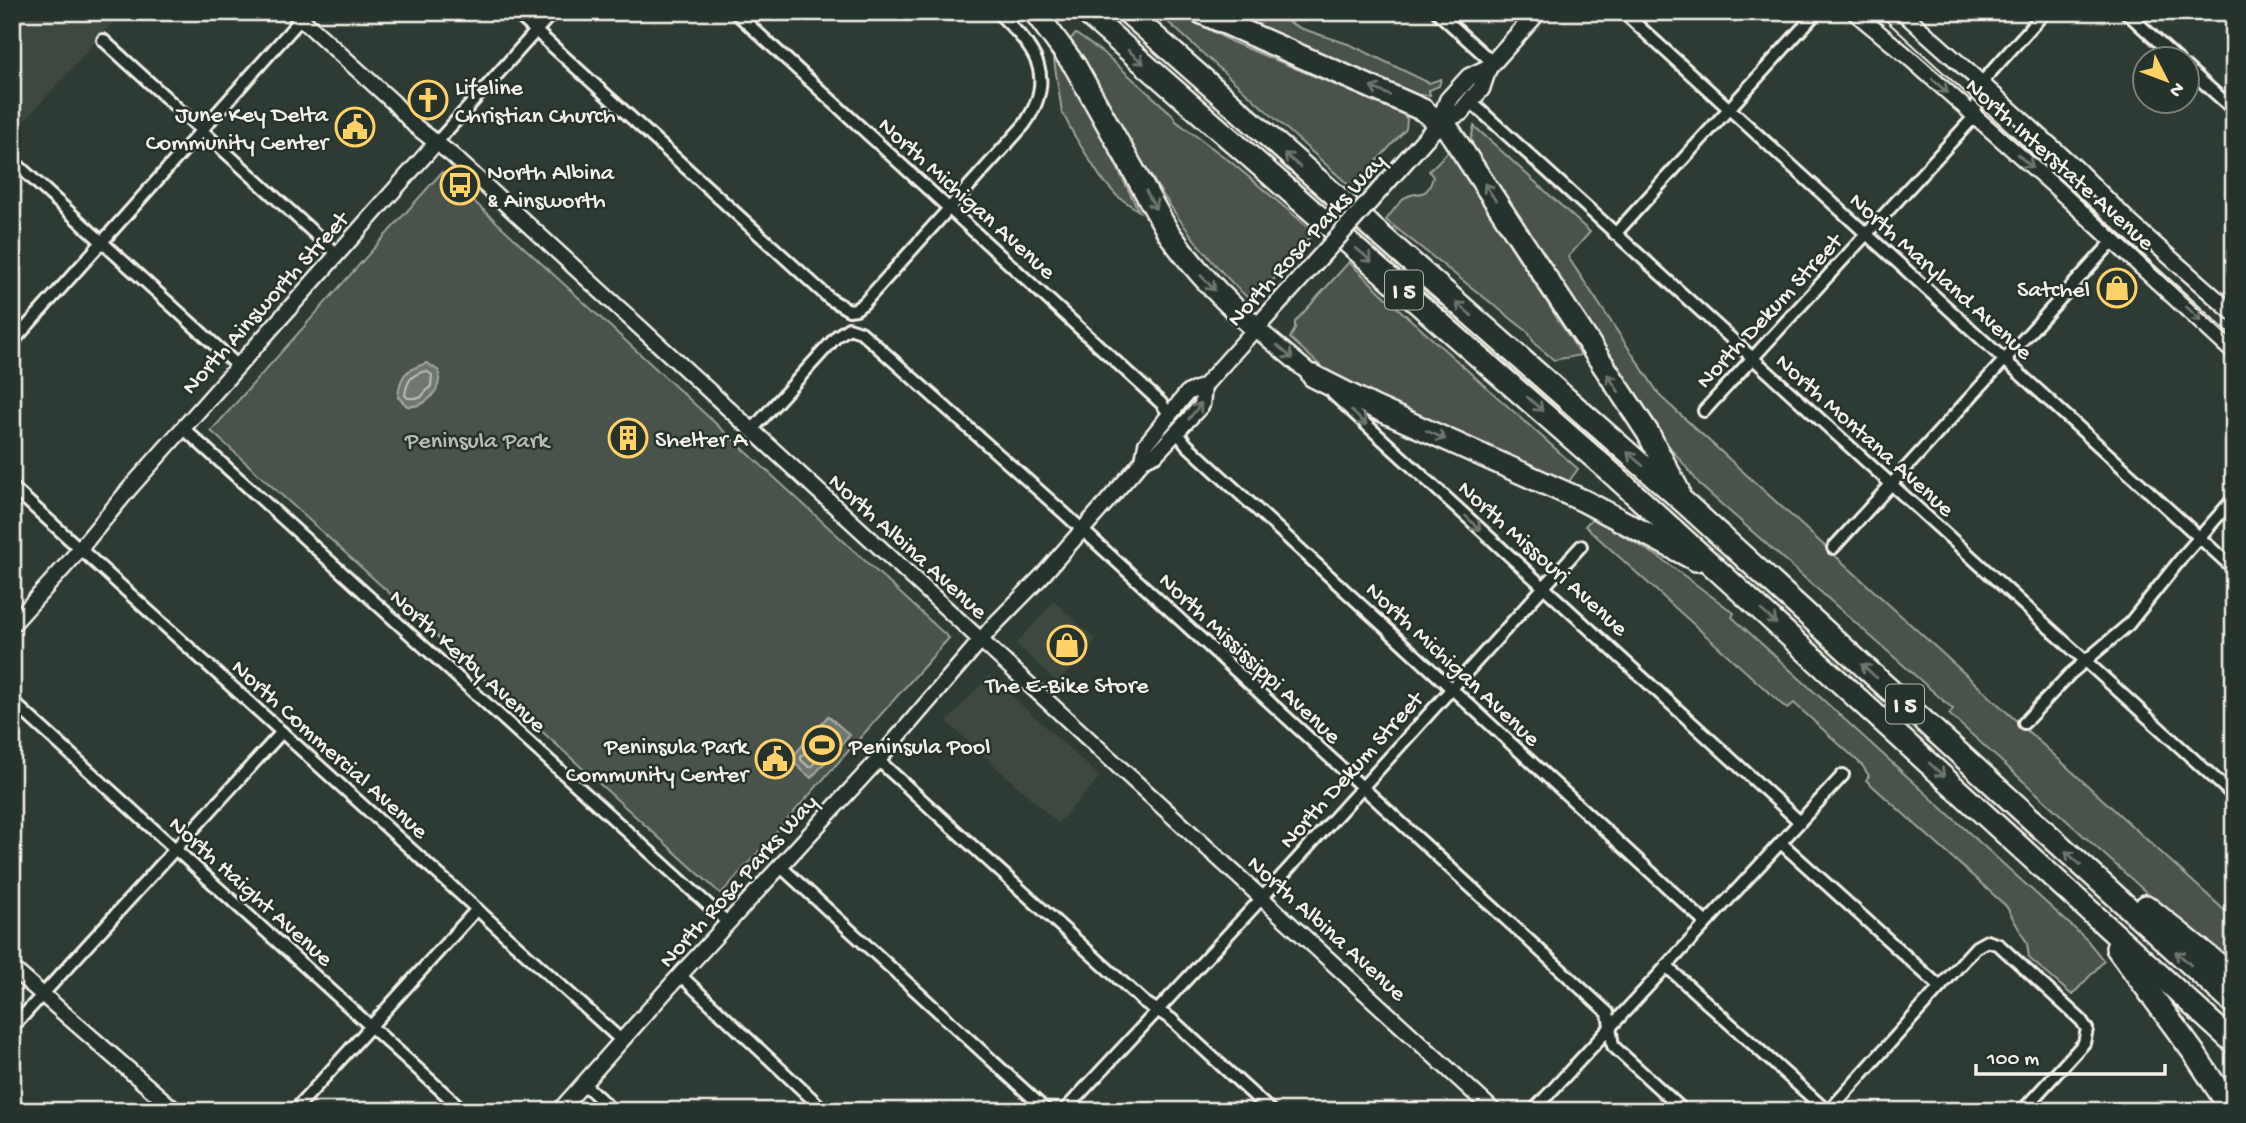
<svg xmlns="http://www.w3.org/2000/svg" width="2246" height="1123" viewBox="0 0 2246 1123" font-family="'Gochi Hand',sans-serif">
  <rect width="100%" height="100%" fill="#2e3b34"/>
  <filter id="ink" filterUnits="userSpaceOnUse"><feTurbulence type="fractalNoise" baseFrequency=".0143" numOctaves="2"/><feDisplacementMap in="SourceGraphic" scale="14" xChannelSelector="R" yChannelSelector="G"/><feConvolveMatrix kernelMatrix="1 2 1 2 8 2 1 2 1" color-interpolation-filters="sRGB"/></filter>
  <g filter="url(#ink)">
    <!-- built -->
    <g fill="#3c4841">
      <path d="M12 12H122L12 135Z"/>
      <path d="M1054 601 1096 640 1058 683 1016 644Z"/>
      <path d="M989 675 1100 777 1058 823 947 722Z"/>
    </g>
    <!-- green -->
    <g fill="#48524c" stroke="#9ea29a" stroke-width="2">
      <path d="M1018 12H1029L1069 72 1139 211 1117 196 1101 178 1074 135 1062 112 1054 60 1037 30Z"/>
      <path d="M1157 12H1177L1232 42 1402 113 1407 119 1406 129 1352 188Z"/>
      <path d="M1224 12H1269L1300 28 1351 45 1429 83 1441 79 1439 86 1429 90 1430 95H1413Z"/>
      <path d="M1076 34 1106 55 1172 114 1176 121 1231 162 1314 232 1263 292 1254 294 1249 299C1170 228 1126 128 1069 40Z"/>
      <path d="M1474 126 1590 232 1568 257 1661 397 2234 919V964L2148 894 1949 714 1953 709 1702 487 1650 422 1586 328 1474 148 1471 139Z"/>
      <path d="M1449 151 1581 355 1554 360 1535 344 1528 332 1386 220C1391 214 1399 201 1406 197 1419 190 1427 200 1433 177L1429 171Z"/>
      <path d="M442 172 949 638 721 894 211 431Z"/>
      <path d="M1349 262 1392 303 1578 469 1567 484 1346 383 1324 369 1290 338 1295 329V322Z"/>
      <path d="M1593 518 1659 557 1734 613 1732 617 2087 940 2104 961 2072 995 2029 958 2027 943 2006 906 1866 780 1869 776 1862 765 1794 703 1787 709 1585 526Z"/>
    </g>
    <!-- water -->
    <g fill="#6f7770" stroke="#a4a8a0" stroke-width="2">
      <path d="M427 363 439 371C442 391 426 408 407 406L398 397C400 375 405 370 427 363Z"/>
      <path d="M828 716 850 735 811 778 793 762 794 755Z"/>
    </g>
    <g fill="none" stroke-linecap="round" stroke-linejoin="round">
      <!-- shore -->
      <g stroke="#bfc0b8" stroke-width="2">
        <path d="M426 371 432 375 431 386 420 398H408L405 395C407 381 411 374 426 371Z"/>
        <path d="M827 728H831L838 734V737L812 766 809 767 801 760V757Z"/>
      </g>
      <defs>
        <g id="minor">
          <path d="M515 12 830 299 849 310 856 309 864 303 1024 125C1058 76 1035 48 997 12"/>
          <path d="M735 12 1161 403 1170 415"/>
          <path d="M1437 12 1492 62"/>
          <path d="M1623 12 2234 569"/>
          <path d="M2126 12 2178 60"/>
          <path d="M103 40 337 254"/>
          <path d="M2186 67 2234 110"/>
          <path d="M1470 101 2234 796"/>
          <path d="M436 143 553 12"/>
          <path d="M12 160 238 366"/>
          <path d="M1615 234 1817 12"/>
          <path d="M12 343 307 12"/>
          <path d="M1333 394 1800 822"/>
          <path d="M1704 411 1974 117 1982 82 2045 12"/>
          <path d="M183 428 728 923"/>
          <path d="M751 431 837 336 849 328 861 332 1064 513 1608 1013 1613 1046 1684 1111"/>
          <path d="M1177 432 1187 445 1705 922"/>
          <path d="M12 487 622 1041"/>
          <path d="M1833 548 2114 240"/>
          <path d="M12 701 464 1111"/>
          <path d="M2024 723 2070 674 2128 625 2184 555 2234 498"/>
          <path d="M878 760 1144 1002 1171 1019 1271 1111"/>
          <path d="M1781 843 1940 987"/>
          <path d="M780 866 1047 1111"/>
          <path d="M1666 966 1827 1111"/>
          <path d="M680 975 825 1111"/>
          <path d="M12 1028 282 732"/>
          <path d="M583 1083 613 1111"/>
          <path d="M294 1111 477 909"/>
          <path d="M1064 1111 1262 898 1581 546"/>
          <path d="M1533 1111 1843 775"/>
          <path d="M1829 1111 1976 947 1987 941 1999 945 2081 1020 2087 1029 2084 1043 2022 1111"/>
        </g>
        <g id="tertiary">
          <path d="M294 12 393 102 415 126 452 155 1494 1111"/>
          <path d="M1854 12 1907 56 2056 188 2234 353"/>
          <path d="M1902 12 2075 167 2130 222 2234 314"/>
          <path d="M1143 460 1156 454 1202 405 1204 386"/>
          <path d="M12 625 69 562 130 488 436 143"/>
          <path d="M12 968 176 1111"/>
          <path d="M559 1111 680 975 878 760 993 626 1042 576 1132 473 1143 460 1146 444 1187 393 1204 386 1256 328"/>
        </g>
        <g id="secondary">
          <path d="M1440 122 1448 100 1469 77 1488 68 1538 12"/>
          <path d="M1386 183 1440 122 1461 112 1470 101 1481 89 1488 68"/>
          <path d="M1313 376 1256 328 1329 247"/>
        </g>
        <g id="motorway">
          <path d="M1035 12 1075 66 1168 232C1193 268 1222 299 1256 328"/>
          <path d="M1085 12 1607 469 2234 1043"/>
          <path d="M1127 12 1686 504 2234 1004"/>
          <path d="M1200 12 1423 110 1448 129 1648 433 1678 490"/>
          <path d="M1313 376 1374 407 1584 501 1696 560"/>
          <path d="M2146 906 2234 977"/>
          <path d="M2117 948 2194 1053 2232 1111"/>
        </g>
      </defs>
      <!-- minor casing -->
      <use href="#minor" stroke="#f4f1e8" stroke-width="16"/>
      <!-- tertiary casing -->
      <use href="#tertiary" stroke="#f4f1e8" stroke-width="19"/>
      <!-- secondary casing -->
      <use href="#secondary" stroke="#f4f1e8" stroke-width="21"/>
      <!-- motorway casing -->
      <use href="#motorway" stroke="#f4f1e8" stroke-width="26"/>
      <!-- minor -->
      <use href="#minor" stroke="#26332d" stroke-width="10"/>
      <!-- tertiary -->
      <use href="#tertiary" stroke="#26332d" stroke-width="14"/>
      <!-- secondary -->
      <use href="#secondary" stroke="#26332d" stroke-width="16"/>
      <!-- motorway -->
      <use href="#motorway" stroke="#26332d" stroke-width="21"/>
      <!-- tram -->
      <path stroke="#f4f1e8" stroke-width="2" d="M1877 12 2234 338"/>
      <defs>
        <path id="secondary-bridge" d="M1329 247 1386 183"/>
      </defs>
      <!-- secondary-bridge casing -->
      <use href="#secondary-bridge" stroke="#f4f1e8" stroke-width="21" stroke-linecap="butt"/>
      <!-- secondary-bridge -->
      <use href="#secondary-bridge" stroke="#26332d" stroke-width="16"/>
    </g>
    <!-- one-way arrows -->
    <defs><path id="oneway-shaft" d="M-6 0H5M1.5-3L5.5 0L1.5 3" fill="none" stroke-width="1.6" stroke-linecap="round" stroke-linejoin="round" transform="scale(1.75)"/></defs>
    <g stroke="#6e766e">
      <use href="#oneway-shaft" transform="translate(1136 57) rotate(41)"/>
      <use href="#oneway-shaft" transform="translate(1940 86) rotate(42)"/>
      <use href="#oneway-shaft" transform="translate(1380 91) rotate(-157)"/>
      <use href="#oneway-shaft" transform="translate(1292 160) rotate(-139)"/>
      <use href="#oneway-shaft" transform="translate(2025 161) rotate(41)"/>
      <use href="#oneway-shaft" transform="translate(1490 192) rotate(-123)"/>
      <use href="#oneway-shaft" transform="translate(1151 200) rotate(61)"/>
      <use href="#oneway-shaft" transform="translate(1364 255) rotate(41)"/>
      <use href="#oneway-shaft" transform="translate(1208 283) rotate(46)"/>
      <use href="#oneway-shaft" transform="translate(1464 309) rotate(-139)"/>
      <use href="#oneway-shaft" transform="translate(2194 314) rotate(43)"/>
      <use href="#oneway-shaft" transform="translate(1285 352) rotate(41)"/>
      <use href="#oneway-shaft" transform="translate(1613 383) rotate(-123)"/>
      <use href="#oneway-shaft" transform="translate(1535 404) rotate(42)"/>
      <use href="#oneway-shaft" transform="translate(1195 411) rotate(-52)"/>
      <use href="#oneway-shaft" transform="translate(1359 418) rotate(43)"/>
      <use href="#oneway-shaft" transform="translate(1436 435) rotate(24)"/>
      <use href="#oneway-shaft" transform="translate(1635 459) rotate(-139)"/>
      <use href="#oneway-shaft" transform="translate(1473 523) rotate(43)"/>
      <use href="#oneway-shaft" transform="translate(1769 617) rotate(42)"/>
      <use href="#oneway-shaft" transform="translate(1869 671) rotate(-138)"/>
      <use href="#oneway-shaft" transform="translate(1937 770) rotate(42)"/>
      <use href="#oneway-shaft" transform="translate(2073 858) rotate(-138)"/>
      <use href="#oneway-shaft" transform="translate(2183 958) rotate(-138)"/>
    </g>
  </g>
  <!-- icons -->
  <defs>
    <symbol id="church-ring" viewBox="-11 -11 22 22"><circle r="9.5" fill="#26332d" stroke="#ffd166" stroke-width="1.5"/><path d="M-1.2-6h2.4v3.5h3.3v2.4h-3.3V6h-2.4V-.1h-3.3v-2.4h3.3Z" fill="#ffd166"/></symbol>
    <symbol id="civic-ring" viewBox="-11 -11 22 22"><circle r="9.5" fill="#26332d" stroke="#ffd166" stroke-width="1.5"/><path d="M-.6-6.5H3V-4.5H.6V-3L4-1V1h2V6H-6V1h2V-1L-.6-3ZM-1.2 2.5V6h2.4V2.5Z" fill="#ffd166"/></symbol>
    <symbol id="bus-ring" viewBox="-11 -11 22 22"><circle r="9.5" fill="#26332d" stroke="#ffd166" stroke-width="1.5"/><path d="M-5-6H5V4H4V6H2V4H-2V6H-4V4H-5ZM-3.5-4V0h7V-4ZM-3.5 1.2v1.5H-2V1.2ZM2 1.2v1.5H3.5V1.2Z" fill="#ffd166"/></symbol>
    <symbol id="shop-ring" viewBox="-11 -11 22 22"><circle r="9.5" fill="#26332d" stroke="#ffd166" stroke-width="1.5"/><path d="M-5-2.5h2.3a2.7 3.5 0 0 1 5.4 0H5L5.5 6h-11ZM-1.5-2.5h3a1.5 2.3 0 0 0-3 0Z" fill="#ffd166"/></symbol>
    <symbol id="building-ring" viewBox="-11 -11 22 22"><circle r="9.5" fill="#26332d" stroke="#ffd166" stroke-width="1.5"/><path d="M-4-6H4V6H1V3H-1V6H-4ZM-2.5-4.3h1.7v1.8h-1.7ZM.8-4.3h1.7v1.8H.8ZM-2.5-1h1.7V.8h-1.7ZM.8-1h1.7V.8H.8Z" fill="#ffd166"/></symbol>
    <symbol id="stadium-ring" viewBox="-11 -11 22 22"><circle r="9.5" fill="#26332d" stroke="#ffd166" stroke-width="1.5"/><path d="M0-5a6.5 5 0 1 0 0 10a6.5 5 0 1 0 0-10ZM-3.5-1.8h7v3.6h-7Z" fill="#ffd166"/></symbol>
  </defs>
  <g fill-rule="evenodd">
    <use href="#church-ring" x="406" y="78" width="44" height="44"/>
    <use href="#civic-ring" x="333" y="105" width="44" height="44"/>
    <use href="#bus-ring" x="438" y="163" width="44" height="44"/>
    <use href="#shop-ring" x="2095" y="266" width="44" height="44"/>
    <use href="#building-ring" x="606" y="416" width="44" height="44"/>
    <use href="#shop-ring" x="1045" y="623" width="44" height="44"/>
    <use href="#stadium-ring" x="800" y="723" width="44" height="44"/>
    <use href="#civic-ring" x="753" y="737" width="44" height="44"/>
  </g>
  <g text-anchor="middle" stroke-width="5" stroke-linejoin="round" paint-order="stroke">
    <!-- shield labels -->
    <g fill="#26332d" stroke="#b6b8b0" stroke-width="2">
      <rect x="1385" y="270.5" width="38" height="39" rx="5"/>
      <rect x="1886" y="684.5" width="38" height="39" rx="5"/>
    </g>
    <g font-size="23" font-weight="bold" fill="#f4f1e8">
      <text x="1404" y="298">I 5</text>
      <text x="1905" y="712">I 5</text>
    </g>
    <!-- poi labels -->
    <g font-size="24" fill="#f4f1e8" stroke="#26332d" text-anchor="start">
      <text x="455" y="94">Lifeline<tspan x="455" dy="28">Christian Church</tspan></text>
      <text x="328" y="121" text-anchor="end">June Key Delta<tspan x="328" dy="28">Community Center</tspan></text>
      <text x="487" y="179">North Albina<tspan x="487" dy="28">&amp; Ainsworth</tspan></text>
      <text x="2090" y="296" text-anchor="end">Satchel</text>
      <text x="655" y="446">Shelter A</text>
      <text x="1067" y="692" text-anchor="middle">The E-Bike Store</text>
      <text x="748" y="753" text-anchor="end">Peninsula Park<tspan x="748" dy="28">Community Center</tspan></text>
      <text x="849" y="753">Peninsula Pool</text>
    </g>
    <!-- street labels -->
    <g font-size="24" fill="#f4f1e8" stroke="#26332d">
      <text transform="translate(2061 163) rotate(42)" y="8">North Interstate Avenue</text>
      <text transform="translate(968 197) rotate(42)" y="8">North Michigan Avenue</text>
      <text transform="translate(1305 239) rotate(-48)" y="8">North Rosa Parks Way</text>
      <text transform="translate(1942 275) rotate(42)" y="8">North Maryland Avenue</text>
      <text transform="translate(264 302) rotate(-48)" y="8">North Ainsworth Street</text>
      <text transform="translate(1768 310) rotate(-47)" y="8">North Dekum Street</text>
      <text transform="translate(1866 434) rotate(42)" y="8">North Montana Avenue</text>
      <text transform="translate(909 545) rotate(42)" y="8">North Albina Avenue</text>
      <text transform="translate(1544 557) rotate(42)" y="8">North Missouri Avenue</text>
      <text transform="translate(1251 657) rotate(43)" y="8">North Mississippi Avenue</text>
      <text transform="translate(469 660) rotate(42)" y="8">North Kerby Avenue</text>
      <text transform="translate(1454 663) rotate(43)" y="8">North Michigan Avenue</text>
      <text transform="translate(331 748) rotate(42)" y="8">North Commercial Avenue</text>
      <text transform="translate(1350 769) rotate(-48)" y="8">North Dekum Street</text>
      <text transform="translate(737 880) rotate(-48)" y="8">North Rosa Parks Way</text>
      <text transform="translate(252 890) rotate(42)" y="8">North Haight Avenue</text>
      <text transform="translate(1328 927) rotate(42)" y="8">North Albina Avenue</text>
    </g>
    <!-- park labels -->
    <g font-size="24" fill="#b8b9b1" stroke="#26332d">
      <text x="477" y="447">Peninsula Park</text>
    </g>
  </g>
  <!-- margin -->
  <rect width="2246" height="1123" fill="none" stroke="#26332d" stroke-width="42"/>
  <rect x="21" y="21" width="2204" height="1081" fill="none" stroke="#f4f1e8" stroke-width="2.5" filter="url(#ink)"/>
  <!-- north arrow -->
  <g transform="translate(2166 80) rotate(132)"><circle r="33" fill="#26332d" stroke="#787f78" stroke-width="2"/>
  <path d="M0-5L12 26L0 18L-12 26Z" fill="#ffd166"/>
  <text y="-10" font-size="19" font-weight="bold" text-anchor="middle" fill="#f4f1e8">N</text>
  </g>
  <!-- scale -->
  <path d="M1976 1064v10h189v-10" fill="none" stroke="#f4f1e8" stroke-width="3.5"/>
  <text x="1987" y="1064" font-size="21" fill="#f4f1e8" stroke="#26332d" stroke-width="5" paint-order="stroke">100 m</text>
</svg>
